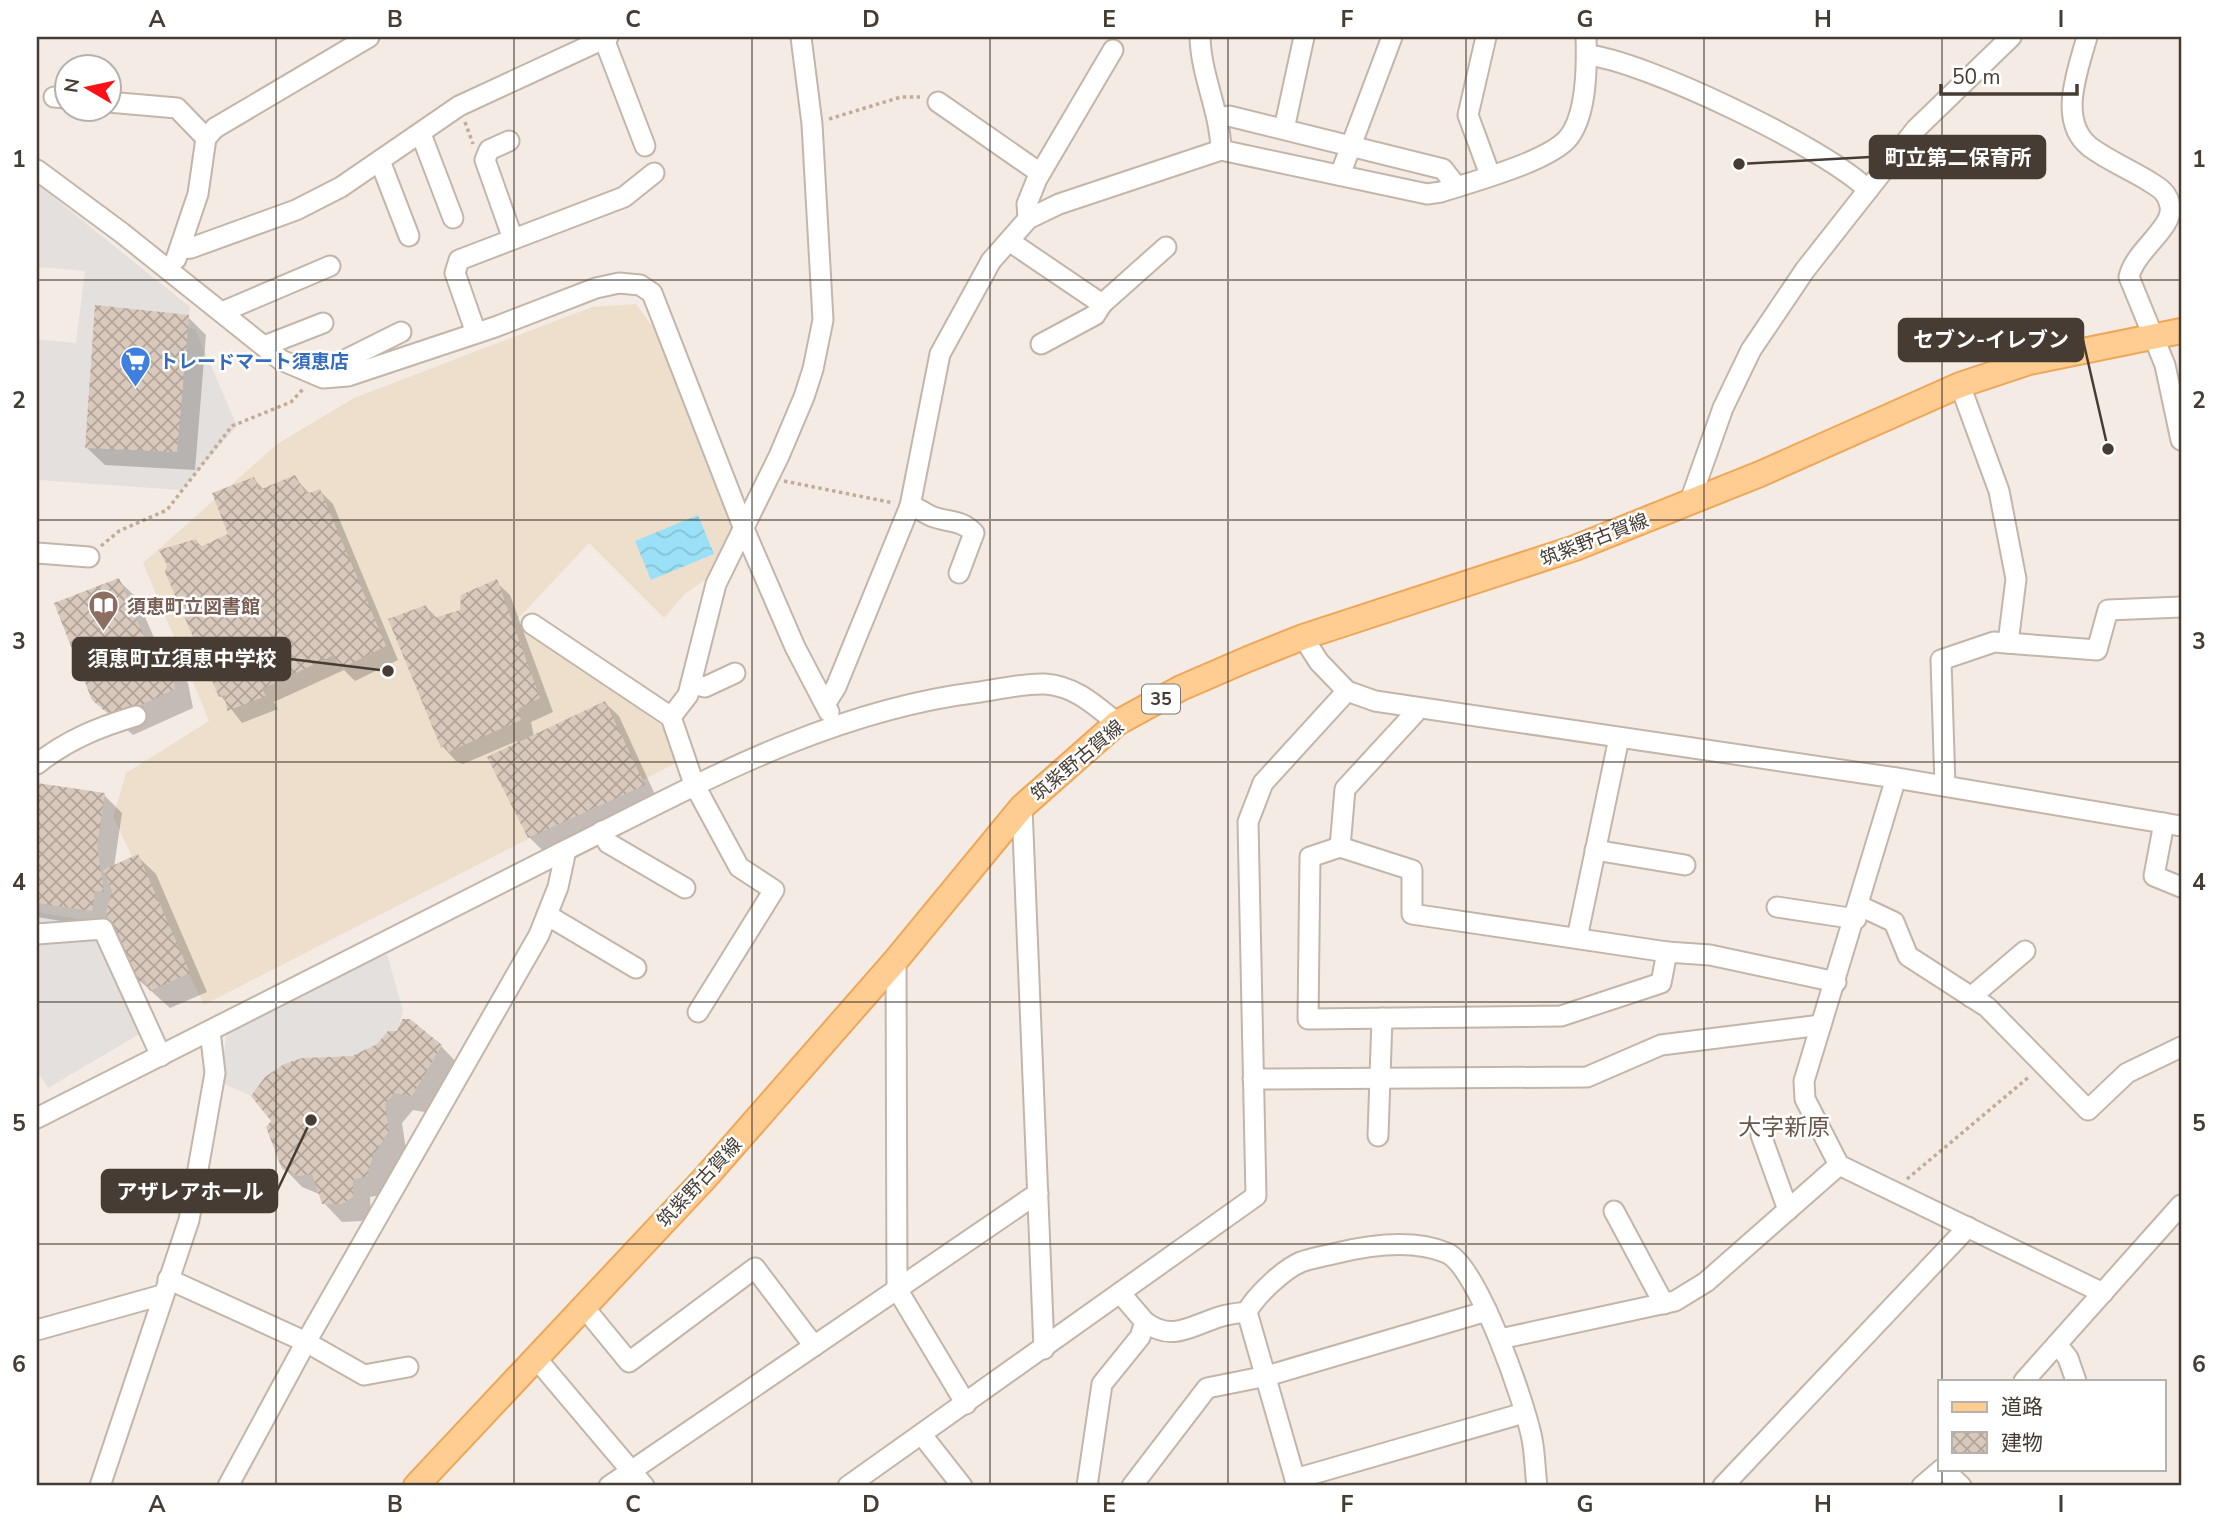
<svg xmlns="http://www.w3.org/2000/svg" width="2218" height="1523" viewBox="0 0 2218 1523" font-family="'Nunito Sans','Noto Sans JP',sans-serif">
  <defs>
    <pattern id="water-waves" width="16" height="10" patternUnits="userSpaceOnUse" patternTransform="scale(1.75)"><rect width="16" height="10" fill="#9ae1f7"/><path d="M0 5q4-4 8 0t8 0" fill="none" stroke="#86c2d4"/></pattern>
    <pattern id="building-cross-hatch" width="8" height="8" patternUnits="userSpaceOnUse" patternTransform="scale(1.75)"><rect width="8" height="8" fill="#d9c8bc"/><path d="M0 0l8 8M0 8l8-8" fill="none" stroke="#b2a499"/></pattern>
  </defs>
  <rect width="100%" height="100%" fill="#f4ece4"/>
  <!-- education -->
  <path fill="#eedfcd" d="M636 304 664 342 736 530 716 572 685 594 664 618 589 543 516 621 660 724 682 760 204 1005 113 817 126 773 209 721 143 563 277 444 354 398 592 307Z"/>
  <!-- parking -->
  <g fill="#e4e0dd">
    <path d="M37 184 190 307 189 315 95 306 85 447 177 452 188 328 195 329 237 426 181 490 37 480V339L76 343 85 271 37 267Z"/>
    <path d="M37 912 97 922 115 969 139 982 153 1026 48 1088 37 1070Z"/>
    <path d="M387 954 403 1011 397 1031H388L377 1044 352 1056 302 1058 284 1064 265 1077 251 1096 220 1082 227 1030Z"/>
  </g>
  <!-- water -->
  <path fill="url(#water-waves)" d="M698 515 714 554 651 580 635 541Z"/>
  <!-- shadow -->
  <g fill="#0003">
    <path d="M188 317 206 335 195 470 105 465 86 447Z"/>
    <path d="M294 477 310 494 320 491 333 504 398 660 355 681 344 670 274 702 278 709 242 723 221 696 196 541 203 548 230 534 254 479 264 490Z"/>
    <path d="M118 580 137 598 166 666 170 664 188 683 193 708 133 735 113 718Z"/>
    <path d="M496 582 510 595 553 712 531 722 534 737 605 703 619 716 657 799 542 850 529 837 517 741 463 764 456 761 443 747 390 620 426 607 438 619 462 612Z"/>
    <path d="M37 785 104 795 122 813 114 867 137 856 156 874 207 992 170 1008 140 981 110 929 37 917Z"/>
    <path d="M441 1046 459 1065 430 1113 413 1110 402 1123 406 1150 385 1194 370 1197 371 1215 361 1221 342 1222 324 1203 319 1194 302 1187 284 1168 352 1057Z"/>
  </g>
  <!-- building -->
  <g fill="url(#building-cross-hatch)">
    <path d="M95 305 189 315 177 452 85 448Z"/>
    <path d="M295 475 306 494 320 489 386 646 340 669 334 655 262 689 266 696 227 711 225 695 219 697 165 572 167 565 159 550 196 539 200 547 228 534 212 493 254 477 259 490Z"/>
    <path d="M119 578 157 667 170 662 175 689 113 718 92 700 54 603Z"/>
    <path d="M497 579 540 698 518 709 521 720 448 752 446 744 441 748 388 619 426 605 431 619 460 610 461 595Z"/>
    <path d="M605 701 645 785 528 838 487 757Z"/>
    <path d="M37 783 105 793 97 846 104 892 95 891 92 911 37 903Z"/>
    <path d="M138 854 190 973 150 991 144 979 139 982 134 970 125 963 106 912 112 891 103 870Z"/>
    <path d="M402 1019H410L442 1045 412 1096 394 1093 385 1104 389 1131 373 1156 367 1176 353 1180V1197L342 1204H322L312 1174 299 1176 282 1169 266 1127 271 1121 251 1096 265 1077 284 1064 302 1058 352 1056 377 1044 388 1031H397Z"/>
  </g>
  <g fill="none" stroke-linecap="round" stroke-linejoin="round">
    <defs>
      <g id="minor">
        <path d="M1200 37C1201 76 1220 111 1221 150"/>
        <path d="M1486 37 1468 115 1490 175"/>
        <path d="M2087 37C2078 70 2057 121 2090 147 2109 161 2131 170 2150 182 2160 188 2168 193 2170 206 2174 228 2135 250 2129 277L2165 365 2181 440"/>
        <path d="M604 39 645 146"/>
        <path d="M1587 55C1643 60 1828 149 1868 190"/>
        <path d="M54 97 66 98"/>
        <path d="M108 102 177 108 206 138"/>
        <path d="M938 102 1040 173"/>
        <path d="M1218 118 1229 116 1443 169 1457 187"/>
        <path d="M1284 129 1304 37"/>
        <path d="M421 134 453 218"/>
        <path d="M509 141 489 150 485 160 513 239"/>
        <path d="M380 161 409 236"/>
        <path d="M37 170 122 233 281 360 323 378 348 376 495 327 596 288 619 283 640 285 652 293 744 529 795 647 829 712"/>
        <path d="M1340 175 1392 37"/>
        <path d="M1028 219 1027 204 1037 179 1113 50"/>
        <path d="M1009 241 1102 304 1166 247"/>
        <path d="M181 249 191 248 296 210 341 187 459 106 608 37"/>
        <path d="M176 259 198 194 206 138 215 128 369 37"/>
        <path d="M222 312 330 266"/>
        <path d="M476 333 455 273 459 260 624 197 654 173"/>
        <path d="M1041 344 1095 315 1102 304"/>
        <path d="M264 346 323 323"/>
        <path d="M329 377 333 366 401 332"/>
        <path d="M1960 385 1999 491 2016 579 2008 643"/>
        <path d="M1690 501 1723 408 1751 350 1805 270 1916 129 2011 37"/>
        <path d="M910 506C919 508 924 513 931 516 948 523 961 519 974 533L959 573"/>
        <path d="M37 553 89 557"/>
        <path d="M532 624 671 717 694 784 739 867 774 890 698 1012"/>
        <path d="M1303 637 1319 662 1347 691 1375 701 1896 778 2181 826"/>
        <path d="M691 684 705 687 735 673"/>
        <path d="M826 703 836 687 910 506 940 354 991 261 1028 219 1059 204 1221 150 1427 194 1441 192C1471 182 1551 161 1569 137 1587 113 1587 66 1586 37"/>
        <path d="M1415 713 1345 789 1340 847 1310 857 1308 1019 1561 1016 1661 983 1667 952 1710 955 1836 982"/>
        <path d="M671 717 688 695 716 584 779 456 804 397 813 369 823 320 812 124 801 37"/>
        <path d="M37 764C67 740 99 727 136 716"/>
        <path d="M1896 778 1804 1081 1805 1099 1839 1165 2103 1293"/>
        <path d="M1945 786 1941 660 1994 642 2097 650 2108 610 2181 607"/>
        <path d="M1022 807 1044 1349"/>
        <path d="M2164 823 2154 876 2181 887"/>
        <path d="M602 831 608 843 685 888"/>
        <path d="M1340 847 1412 870V914L1667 952"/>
        <path d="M1595 850 1685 865"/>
        <path d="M1860 906 1894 922 1908 956 1987 1007 2088 1110 2127 1073 2181 1047"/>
        <path d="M1777 907 1856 919"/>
        <path d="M547 915 636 968"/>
        <path d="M37 934 103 929 161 1056"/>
        <path d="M1577 938 1619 738"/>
        <path d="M896 960 897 1289 966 1404"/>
        <path d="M1971 997 2025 951"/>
        <path d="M1253 1079 1587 1077 1661 1045 1821 1025"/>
        <path d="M37 1118C213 1029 388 939 564 851 698 784 829 710 980 692 1001 689 1024 683 1045 684 1075 686 1095 705 1117 723"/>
        <path d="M1761 1135 1788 1210"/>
        <path d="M1378 1136 1382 1018"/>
        <path d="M1614 1211 1664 1304"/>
        <path d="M168 1279 306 1342 364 1375 408 1367"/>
        <path d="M1121 1294 1145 1322"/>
        <path d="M583 1306 629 1362 755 1268 814 1346"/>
        <path d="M37 1330 162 1295"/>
        <path d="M1500 1339 1675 1301 1706 1282 1839 1165"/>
        <path d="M2057 1344 2068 1358 2076 1381"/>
        <path d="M535 1357 644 1486"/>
        <path d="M2024 1381 2181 1205"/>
        <path d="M922 1435 962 1486"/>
        <path d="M1943 1469 1961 1486"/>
        <path d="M1295 1479 1524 1413"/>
        <path d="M100 1486 189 1220 215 1073 210 1031"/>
        <path d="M228 1486 306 1342 539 935 558 887 566 850"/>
        <path d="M609 1486 1038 1193"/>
        <path d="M848 1486 1256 1196 1248 822 1263 783 1347 691"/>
        <path d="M1087 1486 1102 1384 1140 1337 1145 1322C1172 1342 1191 1326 1219 1317 1228 1314 1238 1313 1247 1312"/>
        <path d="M1132 1486 1207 1388 1267 1376 1487 1311"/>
        <path d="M1297 1486 1247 1312C1255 1296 1284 1269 1301 1262 1312 1258 1325 1256 1337 1253 1370 1245 1414 1239 1447 1253 1478 1267 1525 1403 1532 1439 1535 1454 1535 1471 1537 1486"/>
        <path d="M1723 1486 1968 1227"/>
        <path d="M1922 1486 1942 1469"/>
      </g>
      <path id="major" d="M416 1486 705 1178 896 960 1022 807 1117 723 1181 688 1248 659 1303 637 1575 548 1760 474 1960 385 2029 362 2181 331"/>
    </defs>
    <!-- minor casing -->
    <use href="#minor" stroke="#c3b5a9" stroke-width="23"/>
    <!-- major casing -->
    <use href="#major" stroke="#eea658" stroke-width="28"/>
    <!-- path -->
    <g stroke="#c3ab96" stroke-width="3.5" stroke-dasharray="3.5 3.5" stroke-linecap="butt">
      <path d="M829 119 901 97H920"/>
      <path d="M465 122 473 144"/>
      <path d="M784 481 894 503"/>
      <path d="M101 546 119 531 167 510 232 426 291 402 304 388"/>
      <path d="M1907 1179 2030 1076"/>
    </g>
    <!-- minor -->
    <use href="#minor" stroke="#fff" stroke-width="19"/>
    <!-- major -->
    <use href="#major" stroke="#ffcd92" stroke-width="24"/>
  </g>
  <!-- grid -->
  <path fill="none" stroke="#463c33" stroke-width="2" stroke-opacity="0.55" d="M276 37V1486M514 37V1486M752 37V1486M990 37V1486M1228 37V1486M1466 37V1486M1704 37V1486M1942 37V1381M37 280H2181M37 520H2181M37 762H2181M37 1002H2181M37 1244H2181M1942 1469V1486"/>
  <!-- icons -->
  <defs>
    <symbol id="supermarket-pin" viewBox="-11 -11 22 30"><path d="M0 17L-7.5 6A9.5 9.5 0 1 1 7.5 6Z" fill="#3f7fe0" stroke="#fff"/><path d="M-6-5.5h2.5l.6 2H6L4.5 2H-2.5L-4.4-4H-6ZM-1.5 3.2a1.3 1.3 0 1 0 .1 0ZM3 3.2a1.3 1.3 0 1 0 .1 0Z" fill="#fff"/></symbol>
    <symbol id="library-pin" viewBox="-11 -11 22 30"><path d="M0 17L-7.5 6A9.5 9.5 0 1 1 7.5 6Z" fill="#8d6e63" stroke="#fff"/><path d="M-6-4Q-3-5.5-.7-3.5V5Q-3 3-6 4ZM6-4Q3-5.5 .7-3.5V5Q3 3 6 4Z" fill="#fff"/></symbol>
  </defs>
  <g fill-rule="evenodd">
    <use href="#supermarket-pin" x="118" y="344" width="35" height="47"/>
    <use href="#library-pin" x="86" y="588" width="35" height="47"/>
  </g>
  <g text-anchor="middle" stroke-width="5" stroke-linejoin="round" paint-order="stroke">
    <!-- shield labels -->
    <rect fill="#fff" stroke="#7e7670" stroke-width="2" x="1142" y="684.5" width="38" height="29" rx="5"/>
    <g font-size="18" font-weight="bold" fill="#463c33">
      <text x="1161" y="705">35</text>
    </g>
    <!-- shop labels -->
    <g font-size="19" font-weight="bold" fill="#366cbe" stroke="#fff" text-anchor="start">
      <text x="159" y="368">トレードマート須恵店</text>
    </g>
    <!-- street labels -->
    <g font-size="19" fill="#463c33" stroke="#fff">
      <text transform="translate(1594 539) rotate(-21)" y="7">筑紫野古賀線</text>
      <text transform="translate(1077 760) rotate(-40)" y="7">筑紫野古賀線</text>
      <text transform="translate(699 1182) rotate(-47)" y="7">筑紫野古賀線</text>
    </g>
    <!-- education labels -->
    <g font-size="19" font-weight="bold" fill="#785e54" stroke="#fff" text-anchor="start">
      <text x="127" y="613">須恵町立図書館</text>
    </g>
    <!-- quarter labels -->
    <g font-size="23" fill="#6a574a" stroke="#fff">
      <text x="1784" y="1135">大字新原</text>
    </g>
  </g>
  <!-- callouts -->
  <path fill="none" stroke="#463c33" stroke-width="2.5" d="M1739 164L1870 157M2108 449L2083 340M388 671L290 659M311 1120L277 1191"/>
  <g fill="#463c33" stroke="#fff" stroke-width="2.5">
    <circle cx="1739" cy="164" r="7"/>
    <circle cx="2108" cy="449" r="7"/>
    <circle cx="388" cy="671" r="7"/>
    <circle cx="311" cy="1120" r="7"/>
  </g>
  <g fill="#463c33" stroke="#463c33" stroke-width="2.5">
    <rect x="1870" y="136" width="175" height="42" rx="7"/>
    <rect x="1899" y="319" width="184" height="42" rx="7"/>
    <rect x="73" y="638" width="217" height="42" rx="7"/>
    <rect x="102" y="1170" width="175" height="42" rx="7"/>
  </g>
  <g font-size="21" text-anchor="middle" font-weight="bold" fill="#fff">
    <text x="1958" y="165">町立第二保育所</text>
    <text x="1991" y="347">セブン-イレブン</text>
    <text x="182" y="666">須恵町立須恵中学校</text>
    <text x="190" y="1199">アザレアホール</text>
  </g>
  <!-- border -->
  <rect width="2218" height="1523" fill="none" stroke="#ffffff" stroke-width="77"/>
  <!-- legend -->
  <rect x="1938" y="1380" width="228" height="91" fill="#ffffff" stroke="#b5b1ad" stroke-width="2"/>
  <rect x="1952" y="1402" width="35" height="10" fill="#ffcd92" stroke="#b5b1ad" stroke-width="2"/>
  <text x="2001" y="1414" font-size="21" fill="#463c33">道路</text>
  <rect x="1952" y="1432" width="35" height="21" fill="url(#building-cross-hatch)" stroke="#b5b1ad" stroke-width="2"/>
  <text x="2001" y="1450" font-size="21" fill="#463c33">建物</text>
  <!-- north arrow -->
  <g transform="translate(88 88) rotate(279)"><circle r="33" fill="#ffffff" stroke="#b5b1ad" stroke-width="2"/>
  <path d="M0-5L12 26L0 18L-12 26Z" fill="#ff1016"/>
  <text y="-10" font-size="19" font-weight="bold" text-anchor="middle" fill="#463c33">N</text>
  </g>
  <!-- scale -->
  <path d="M1941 84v10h136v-10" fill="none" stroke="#463c33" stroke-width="3.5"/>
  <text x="1952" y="84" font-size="21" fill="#463c33" stroke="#ffffff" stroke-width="5" paint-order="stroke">50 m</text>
  <rect x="38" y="38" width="2142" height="1446" fill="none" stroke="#463c33" stroke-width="2.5"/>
  <g font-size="23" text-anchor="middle" font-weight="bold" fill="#463c33">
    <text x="157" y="27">A</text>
    <text x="395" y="27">B</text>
    <text x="633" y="27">C</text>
    <text x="871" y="27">D</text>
    <text x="1109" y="27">E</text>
    <text x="1347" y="27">F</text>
    <text x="1585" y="27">G</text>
    <text x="1823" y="27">H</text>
    <text x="2061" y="27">I</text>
    <text x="19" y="167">1</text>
    <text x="2199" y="167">1</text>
    <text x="19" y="408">2</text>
    <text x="2199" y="408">2</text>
    <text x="19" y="649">3</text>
    <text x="2199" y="649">3</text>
    <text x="19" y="890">4</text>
    <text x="2199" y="890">4</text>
    <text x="19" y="1131">5</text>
    <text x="2199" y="1131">5</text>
    <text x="19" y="1372">6</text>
    <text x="2199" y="1372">6</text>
    <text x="157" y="1512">A</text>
    <text x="395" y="1512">B</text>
    <text x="633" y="1512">C</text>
    <text x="871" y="1512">D</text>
    <text x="1109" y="1512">E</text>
    <text x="1347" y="1512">F</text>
    <text x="1585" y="1512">G</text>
    <text x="1823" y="1512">H</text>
    <text x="2061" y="1512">I</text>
  </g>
</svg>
